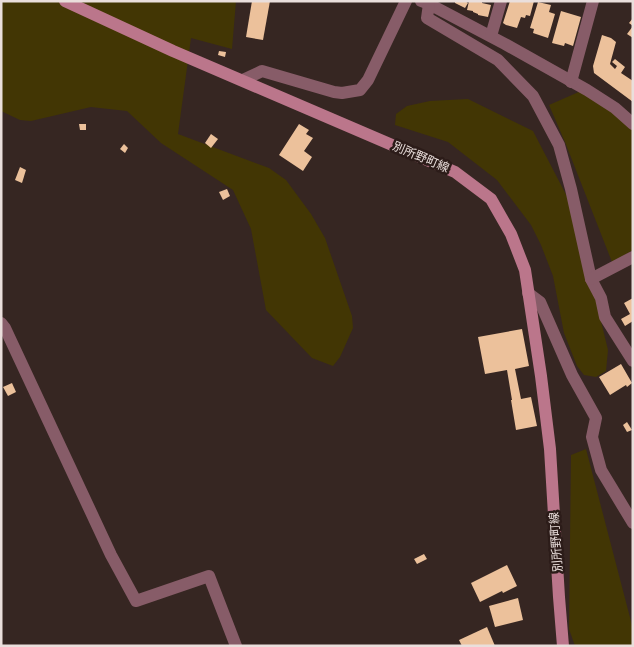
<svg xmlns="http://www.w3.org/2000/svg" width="634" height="647" viewBox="0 0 634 647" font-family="'Public Sans','Noto Sans JP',sans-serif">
  <rect width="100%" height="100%" fill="#362622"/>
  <!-- green -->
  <g fill="#423604">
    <path d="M1 1H236L232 49 191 38 178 134 269 168 286 180 311 214 325 238 352 316 353 328 340 357 333 366 312 358 266 310 251 229 233 190 161 143 127 111 91 107 31 121 20 120 1 111Z"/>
    <path d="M581 91 633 126V250L612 262 565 142 549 105Z"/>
    <path d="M468 99 533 131 574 210 608 350 606 371 596 377 584 375 577 366 564 333 553 276 541 245 531 225 497 180 448 142 395 125 396 114 407 106 430 101Z"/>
    <path d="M586 449 633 629V646H575L569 629 571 455Z"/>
  </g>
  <!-- building -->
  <g fill="#ecc19b">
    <path d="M252 1H270L263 40 246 37Z"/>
    <path d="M455 1H465L468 3 465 8 455 3Z"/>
    <path d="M469 1H482V3L491 5 488 17 478 15V14L473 12V11L467 10Z"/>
    <path d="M510 1H534L530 16 526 15 525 18 521 17 517 28 506 25 503 23Z"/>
    <path d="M538 2 551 5 549 12 555 14 548 38 533 33 534 29 530 28Z"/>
    <path d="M561 11 581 17 573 46 565 43 564 46 552 43Z"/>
    <path d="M633 18V38L627 34 633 26 629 23Z"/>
    <path d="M602 35 611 38 616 42 610 64 615 69 617 66 612 62 615 59 625 67 621 73 633 81V102L594 73 593 66Z"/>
    <path d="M219 51 226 52 225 57 218 55Z"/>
    <path d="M79 124H86V130H80Z"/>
    <path d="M299 124 309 130 306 134 313 138 304 151 312 157 303 171 279 155Z"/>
    <path d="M211 134 218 139 211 148 205 143Z"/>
    <path d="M124 144 128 148 125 153 120 149Z"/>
    <path d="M20 167 26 170 22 183 15 180Z"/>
    <path d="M227 189 230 196 223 200 219 192Z"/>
    <path d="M633 298V321L625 326 621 319 630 314 624 303Z"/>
    <path d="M522 329 529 366 515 369 521 399 531 397 537 426 516 430 511 400H512L507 370 485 374 478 337Z"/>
    <path d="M621 364 632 383 627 387 626 385 610 395 599 377Z"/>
    <path d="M12 383 16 392 8 396 3 387Z"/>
    <path d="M627 422 632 430 627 432 623 425Z"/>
    <path d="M424 554 427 559 417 564 414 559Z"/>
    <path d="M507 565 517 586 503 593 502 591 480 602 471 583Z"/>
    <path d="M518 598 523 620 495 627 489 606Z"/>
    <path d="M487 627 495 646H462L459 640Z"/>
  </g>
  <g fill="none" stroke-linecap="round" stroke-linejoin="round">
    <!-- minor -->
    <g stroke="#875c68" stroke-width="12">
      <path d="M421 1 429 4 505 44 587 90 615 108 633 124"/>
      <path d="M429 4 427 18 498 60 533 96 559 145 571 189 591 279 601 298 605 317 633 361"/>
      <path d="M491 36 501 1"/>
      <path d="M243 80 262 71 334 92 342 93 360 90 368 80 406 1"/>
      <path d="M571 82 593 1"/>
      <path d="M591 279 633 257"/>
      <path d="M528 293 540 302 572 375 596 418 592 437 601 470 633 523"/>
      <path d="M1 323 5 328 111 555 136 601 209 576 236 646"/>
    </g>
    <!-- secondary -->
    <path stroke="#bb768b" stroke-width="12" d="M65 1 173 51 455 172 491 199 511 234 525 270 541 376 550 449 559 597 563 646"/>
  </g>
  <g text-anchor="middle" stroke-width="5" stroke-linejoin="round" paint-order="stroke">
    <!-- street labels -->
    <g font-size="12" fill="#eadfdc" stroke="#2c1c19">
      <text transform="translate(421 157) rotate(23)" y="4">別所野町線</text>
      <text transform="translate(556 542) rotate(-94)" y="4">別所野町線</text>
    </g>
  </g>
  <!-- border -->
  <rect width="634" height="647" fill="none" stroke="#eadfdc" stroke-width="5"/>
</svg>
